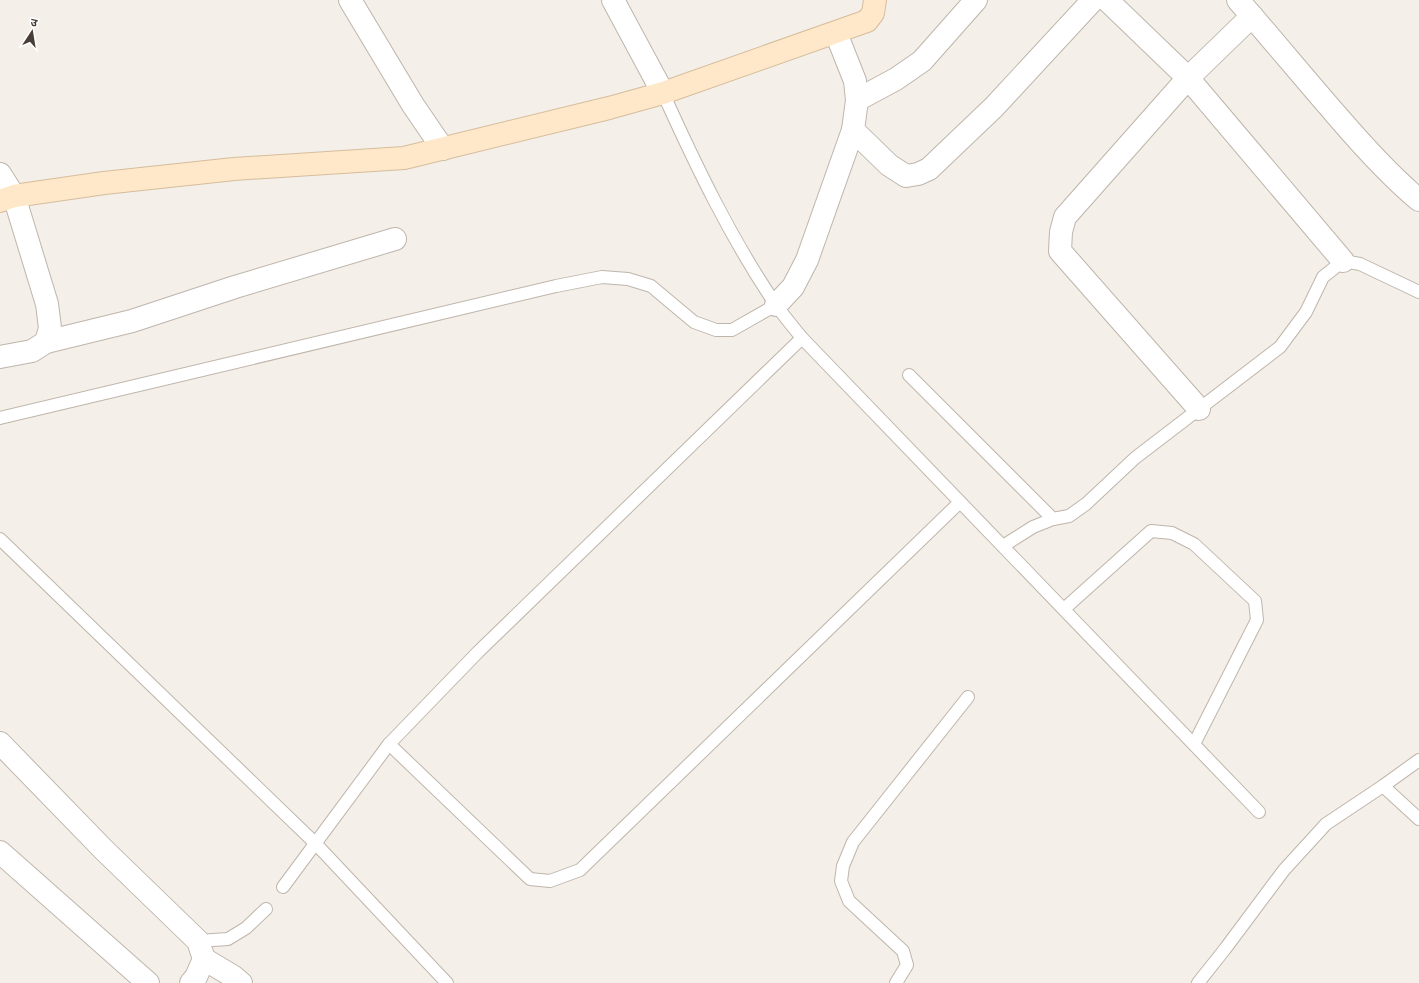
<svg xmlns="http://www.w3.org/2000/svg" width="1419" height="983" viewBox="0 0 1419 983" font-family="'Asap Condensed','Noto Sans Devanagari',sans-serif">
  <rect width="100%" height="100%" fill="#f4efe9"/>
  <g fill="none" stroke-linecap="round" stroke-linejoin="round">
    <defs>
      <g id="lane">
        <path d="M663 93C696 166 731 239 776 305 784 316 793 327 802 338L1259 812"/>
        <path d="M909 375 1053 519"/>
        <path d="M0 418 556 286 602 277 628 279 651 286 694 322 716 330H732L776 305"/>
        <path d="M0 539 315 843 447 983"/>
        <path d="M1003 546 1033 527 1053 519 1069 516 1086 504 1135 458 1280 347 1306 312 1323 277 1343 261 1360 264 1419 292"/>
        <path d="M1064 609 1151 531 1172 533 1194 544 1255 601 1257 620 1194 744"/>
        <path d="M389 744 530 879 550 881 580 870 960 502"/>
        <path d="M1383 786 1419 819"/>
        <path d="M283 887 389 744 478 652 802 338"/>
        <path d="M198 941 228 939 246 928 266 909"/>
        <path d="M896 983 907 965 903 951 849 901 841 881 843 866 853 842 968 697"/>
        <path d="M1198 983 1225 949 1284 870 1326 824 1383 786 1419 760"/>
      </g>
      <g id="street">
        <path d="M350 0 413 105 443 149"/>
        <path d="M613 0 663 93"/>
        <path d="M1107 0 1188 78 1343 261"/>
        <path d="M1238 0C1272 39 1305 79 1339 118 1364 147 1389 175 1419 200"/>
        <path d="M857 100 896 79 922 61 976 0"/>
        <path d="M853 130 889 165 906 176 918 174 929 169 994 107 1093 0"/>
        <path d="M0 174 14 196 47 304 50 328 46 342 32 351 0 357"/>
        <path d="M776 305 793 287 807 260 853 130 857 100 855 81 836 33"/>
        <path d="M46 342 132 321 235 287 395 239"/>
        <path d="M1199 409 1060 251 1061 232 1065 217 1188 78 1252 16"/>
        <path d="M0 743 104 850 198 941 204 959 196 977 191 983"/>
        <path d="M0 852 148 983"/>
        <path d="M204 959 234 977 241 983"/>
      </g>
      <path id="secondary" d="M0 201 14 196 104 183 234 169 404 158 609 108 663 93 867 21 873 13 875 0"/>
    </defs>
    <!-- lane casing -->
    <use href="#lane" stroke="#bfb5ab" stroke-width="14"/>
    <!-- street casing -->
    <use href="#street" stroke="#bfb5ab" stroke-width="24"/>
    <!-- secondary casing -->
    <use href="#secondary" stroke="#d6bd9c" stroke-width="24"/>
    <!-- lane -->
    <use href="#lane" stroke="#fff" stroke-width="12"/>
    <!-- street -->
    <use href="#street" stroke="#fff" stroke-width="22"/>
    <!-- secondary -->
    <use href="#secondary" stroke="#fee8c9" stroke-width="22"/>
  </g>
  <!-- north arrow -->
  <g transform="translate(32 32) rotate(12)" stroke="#ffffff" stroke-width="3" paint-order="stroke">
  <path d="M0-3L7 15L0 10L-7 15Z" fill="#483e37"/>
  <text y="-6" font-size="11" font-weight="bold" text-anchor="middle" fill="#483e37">उ</text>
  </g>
</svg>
